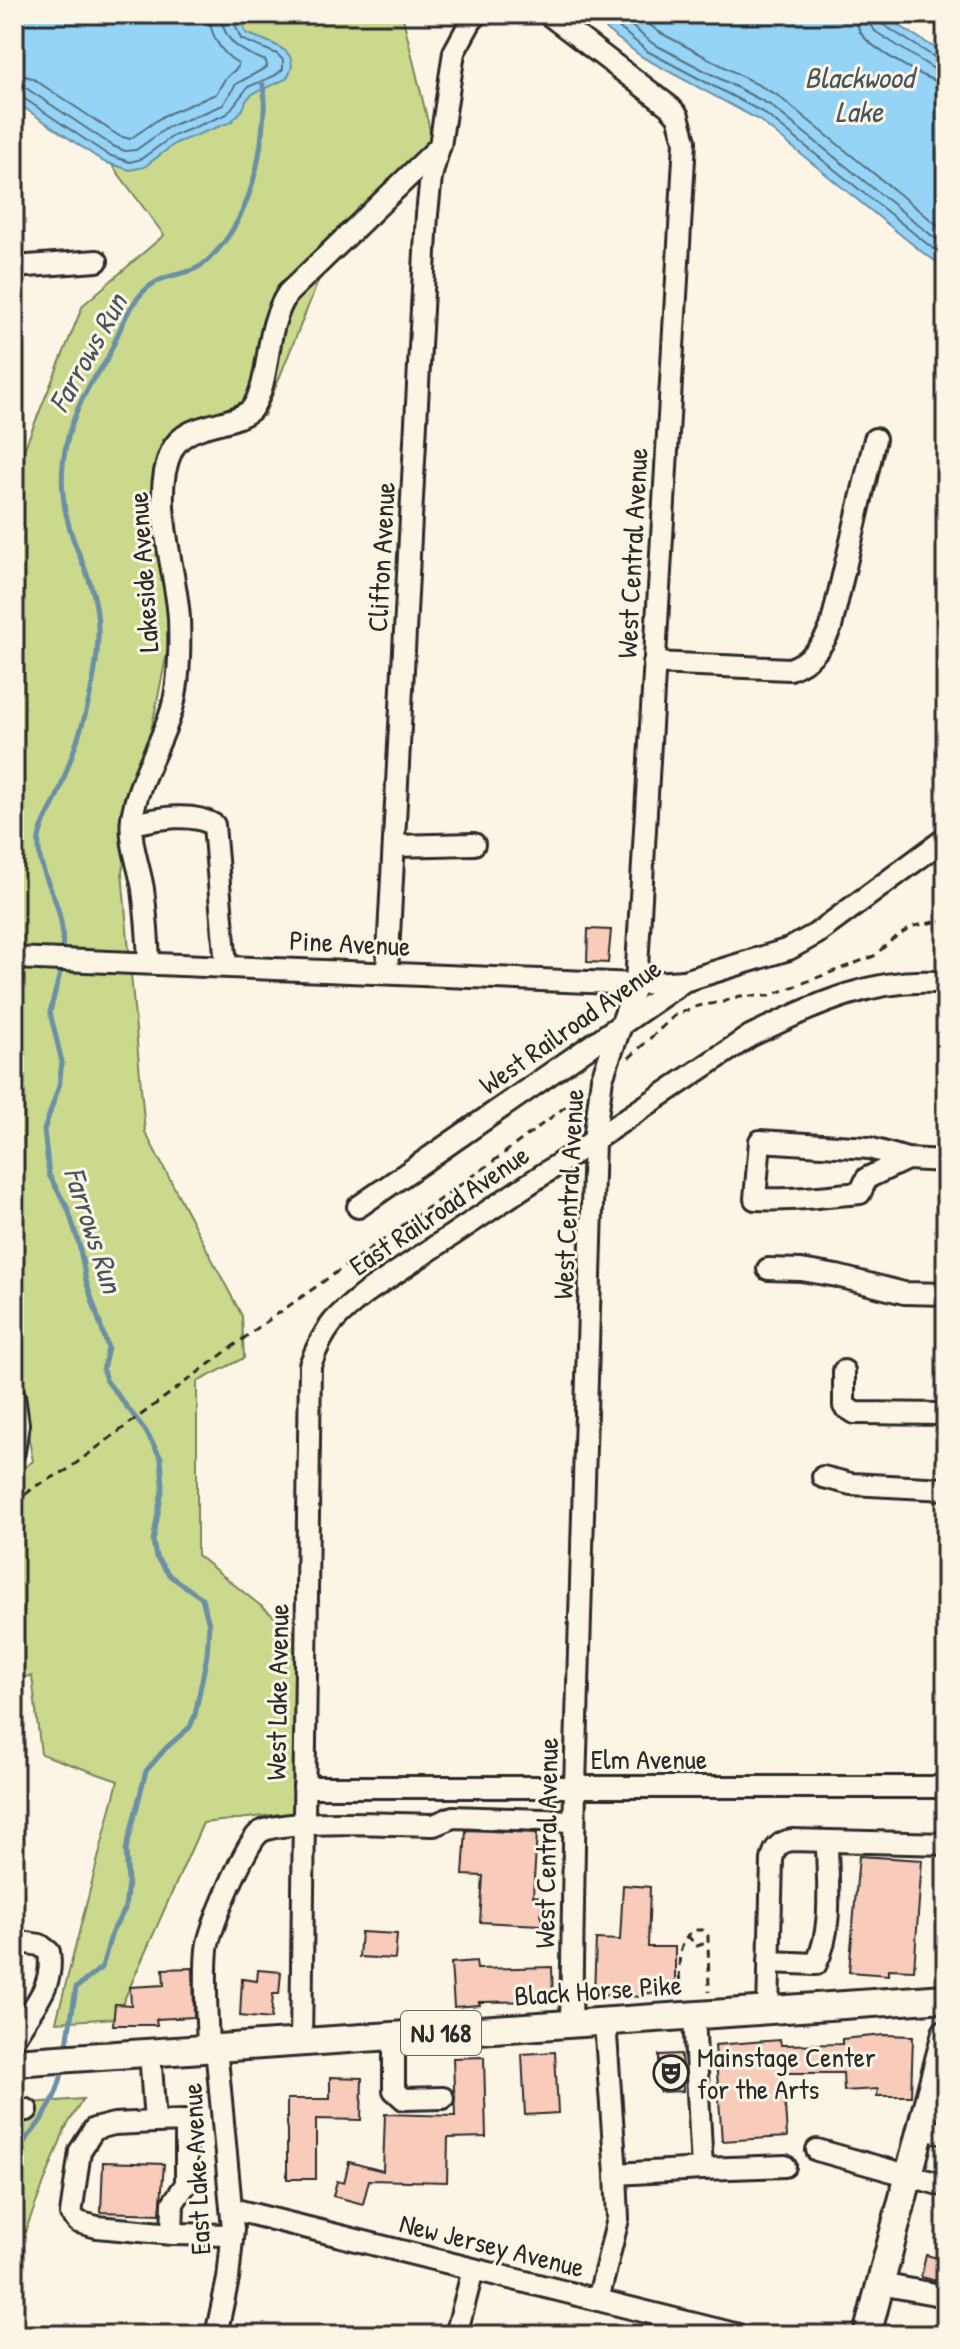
<svg xmlns="http://www.w3.org/2000/svg" width="960" height="2349" viewBox="0 0 960 2349" font-family="'Patrick Hand',sans-serif">
  <rect width="100%" height="100%" fill="#fcf5e5"/>
  <filter id="ink" filterUnits="userSpaceOnUse"><feTurbulence type="fractalNoise" baseFrequency=".0125" numOctaves="2"/><feDisplacementMap in="SourceGraphic" scale="16" xChannelSelector="R" yChannelSelector="G"/><feConvolveMatrix kernelMatrix="1 2 1 2 8 2 1 2 1" color-interpolation-filters="sRGB"/></filter>
  <g filter="url(#ink)">
    <!-- green -->
    <g fill="#cbd98c" stroke="#7b825c" stroke-width="2">
      <path d="M14 14H402L432 139 326 262 264 416 162 440 181 585 122 872 145 1132 242 1316 244 1358 197 1382V1555L306 1642 299 1812 203 1823 116 2018 56 2022 118 1781 41 1754 32 1676 14 1678V1475L33 1461 14 1359V474L83 305 164 235 112 165Z"/>
      <path d="M83 2099 65 2129 14 2260V2119L31 2103Z"/>
    </g>
    <!-- water -->
    <g fill="#96d4f7" stroke="#6b90a5" stroke-width="2">
      <path d="M14 14H238L246 33C267 42 307 50 286 79L254 93 247 99 243 109 231 122 176 143 144 167 130 170 104 162 14 101Z"/>
      <path d="M593 14H881L946 55V268L922 252 759 120 642 57 608 31Z"/>
    </g>
    <g fill="none" stroke-linecap="round" stroke-linejoin="round">
      <!-- shore -->
      <g stroke="#566f7d" stroke-width="2">
        <path d="M603 14 647 51 764 113 946 259"/>
        <path d="M617 14 652 43 770 105 946 247"/>
        <path d="M635 14 659 32 777 95 946 232"/>
        <path d="M856 14C856 23 858 31 864 37 875 50 930 83 946 83"/>
        <path d="M868 14 870 25 876 32 934 69 946 71"/>
        <path d="M878 14 882 24 939 60 946 61"/>
        <path d="M14 73 32 78 119 136 130 139 163 116 216 94 225 79 238 67V63C220 53 210 34 209 14"/>
        <path d="M14 85 26 88 113 146 125 151 136 150 168 127 223 105 236 84 267 67 266 61C242 52 223 43 221 14"/>
        <path d="M14 95 22 97 108 155 130 162 141 159 173 136 227 114 248 87 276 75 283 69V60L277 54 241 39 231 14"/>
      </g>
      <!-- stream -->
      <g stroke="#6b90a5" stroke-width="5">
        <path d="M62 955C63 942 63 927 59 913 53 888 36 866 39 838 41 823 53 808 58 794 77 743 97 690 98 636 99 604 91 583 79 554 53 494 58 443 89 386 94 377 101 370 106 361 118 337 124 312 143 292 164 270 189 278 207 261 245 226 259 173 263 124 264 110 266 95 262 82"/>
        <path d="M62 965 50 1012 62 1062 59 1086 44 1130 49 1175 68 1209 79 1244 86 1281 108 1348 103 1370 106 1380 145 1430 161 1458 163 1485 153 1541 156 1557 170 1576 202 1598 209 1624 207 1655 195 1715 190 1727 166 1748 146 1771 126 1850 128 1882 125 1909 112 1932 102 1967 76 1988 66 2050"/>
        <path d="M14 2153C38 2127 57 2103 63 2068"/>
      </g>
    </g>
    <!-- building -->
    <g fill="#f8cbbb" stroke="#2b2b2b" stroke-width="2">
      <path d="M588 929 611 930 608 963 587 962Z"/>
      <path d="M466 1830 537 1833 533 1896 542 1897 541 1925 480 1922 483 1876 463 1875Z"/>
      <path d="M859 1856 922 1860 914 1970 888 1969V1975L849 1972Z"/>
      <path d="M623 1885 650 1887 648 1947H675V1994L646 1993V1997L594 1995 596 1939 620 1940Z"/>
      <path d="M361 1932 397 1934 395 1959 359 1957Z"/>
      <path d="M476 1961 477 1969 552 1967 553 2001 479 2002 480 2005 454 2007 451 1963Z"/>
      <path d="M193 1968 194 2017 156 2019 157 2025H113L115 2004 131 2005 130 1987 164 1985 163 1969Z"/>
      <path d="M258 1970 281 1972 279 1994H273L271 2019 240 2016 242 1979 257 1981Z"/>
      <path d="M884 2035 913 2036 911 2096H877L878 2089 844 2091 843 2073H783L787 2137 722 2141 715 2045 780 2040 781 2045 842 2044V2039Z"/>
      <path d="M555 2052 558 2113 525 2115 522 2054Z"/>
      <path d="M681 2054 683 2091 660 2092 659 2055Z"/>
      <path d="M484 2057 486 2137 448 2138 447 2182 369 2180 363 2204 333 2196 337 2181 344 2183 349 2162 383 2171 385 2114 455 2116 453 2058Z"/>
      <path d="M330 2077 362 2078 361 2120 316 2119V2179H287V2099H330Z"/>
      <path d="M103 2162 164 2164 160 2214 101 2212Z"/>
      <path d="M926 2255 946 2260V2283L921 2277Z"/>
    </g>
    <g fill="none" stroke-linecap="round" stroke-linejoin="round">
      <defs>
        <g id="minor">
          <path d="M548 14 670 107 678 116 685 141 636 984 602 1078 594 1140 575 1787 571 2023"/>
          <path d="M14 267 97 261"/>
          <path d="M654 663 790 669C811 661 822 647 831 627L875 439"/>
          <path d="M132 824C156 819 192 811 214 825L226 966"/>
          <path d="M394 846 474 844"/>
          <path d="M14 958 636 984 684 981"/>
          <path d="M149 962C148 938 146 913 143 889 139 865 129 842 132 818 138 779 161 746 172 709 180 681 180 647 179 618 176 568 149 498 172 450 187 421 228 428 251 410 273 379 262 332 288 293L440 146 454 52 471 21 478 14"/>
          <path d="M387 973 427 214 431 177 439 147"/>
          <path d="M907 1159 867 1178 860 1193C824 1196 790 1201 755 1199L760 1141 869 1148 907 1159 946 1161"/>
          <path d="M358 1207 684 981 789 949 816 934 946 838"/>
          <path d="M768 1269 801 1270 837 1276 904 1293 946 1294"/>
          <path d="M844 1371V1406L855 1413 946 1414"/>
          <path d="M14 1396 18 1424 14 1452"/>
          <path d="M823 1477 851 1484 946 1489"/>
          <path d="M304 1787H946"/>
          <path d="M14 1941 40 1945 49 1952C55 1989 30 2008 14 2038"/>
          <path d="M769 1962 816 1964C834 1928 827 1880 827 1841"/>
          <path d="M768 2011 772 1860C774 1848 779 1842 792 1840L946 1844"/>
          <path d="M605 2022 616 2174 702 2169 694 2016"/>
          <path d="M394 2036V2090L404 2099 443 2098"/>
          <path d="M301 2043 310 1365C325 1326 335 1317 367 1292L750 1036C813 1006 875 975 946 983"/>
          <path d="M208 2047C207 2015 204 1982 207 1950 208 1931 245 1845 259 1833 279 1817 403 1825 434 1825L453 1817 574 1821"/>
          <path d="M216 2047 233 2229 228 2279 216 2335"/>
          <path d="M150 2052 155 2122 186 2121V2184L173 2203 172 2234"/>
          <path d="M14 2111 27 2110"/>
          <path d="M155 2122 114 2124 94 2129 80 2151 71 2214 78 2222 97 2227 172 2234 232 2235"/>
          <path d="M921 2129 946 2134"/>
          <path d="M817 2150 946 2186"/>
          <path d="M702 2169 785 2166"/>
          <path d="M232 2209 739 2335"/>
          <path d="M880 2284 946 2296"/>
          <path d="M598 2300 618 2219 616 2174"/>
          <path d="M456 2335 473 2270"/>
        </g>
        <g id="major">
          <path d="M14 2062 946 1998"/>
          <path d="M867 2335 946 2033"/>
        </g>
      </defs>
      <!-- minor casing -->
      <use href="#minor" stroke="#2b2b2b" stroke-width="26"/>
      <!-- major casing -->
      <use href="#major" stroke="#2b2b2b" stroke-width="32"/>
      <!-- path -->
      <g stroke="#2b2b2b" stroke-width="3" stroke-dasharray="8 6" stroke-linecap="butt">
        <path d="M629 1058 675 1015 698 1006 723 1002 740 996H769L874 956 893 939 914 926 941 921 946 923"/>
        <path d="M14 1503 36 1486 67 1470 259 1327 487 1166 582 1094"/>
        <path d="M687 1935 697 1946 709 1942"/>
        <path d="M680 1994C680 1971 674 1945 694 1930H703L708 1936 709 1992"/>
      </g>
      <!-- minor -->
      <use href="#minor" stroke="#fcf5e5" stroke-width="20"/>
      <!-- major -->
      <use href="#major" stroke="#fcf5e5" stroke-width="26"/>
    </g>
  </g>
  <!-- icons -->
  <defs>
    <symbol id="theatre-ring" viewBox="-11 -11 22 22"><circle r="9.5" fill="#fcf5e5" stroke="#2b2b2b" stroke-width="1.5"/><path d="M-5-5.5Q0-4 5-5.5V0Q5 5 0 6Q-5 5-5 0ZM-3.3-2.5H-1v1.5H-3.3ZM1-2.5H3.3v1.5H1ZM-2.8 1Q0 5.5 2.8 1Z" fill="#2b2b2b"/></symbol>
  </defs>
  <g fill-rule="evenodd">
    <use href="#theatre-ring" x="651" y="2053" width="40" height="40"/>
  </g>
  <g text-anchor="middle" stroke-width="6" stroke-linejoin="round" paint-order="stroke">
    <!-- shield labels -->
    <rect fill="#fcf5e5" stroke="#6a6863" stroke-width="2" x="401" y="2011" width="80" height="44" rx="6"/>
    <g font-size="26" font-weight="bold" fill="#2b2b2b">
      <text x="441" y="2042">NJ 168</text>
    </g>
    <!-- street labels -->
    <g font-size="28" fill="#2b2b2b" stroke="#fcf5e5">
      <text transform="translate(632 553) rotate(-87)" y="10">West Central Avenue</text>
      <text transform="translate(381 557) rotate(-87)" y="10">Clifton Avenue</text>
      <text transform="translate(143 572) rotate(-94)" y="10">Lakeside Avenue</text>
      <text transform="translate(350 943) rotate(3)" y="10">Pine Avenue</text>
      <text transform="translate(570 1026) rotate(-35)" y="10">West Railroad Avenue</text>
      <text transform="translate(568 1194) rotate(-87)" y="10">West Central Avenue</text>
      <text transform="translate(439 1210) rotate(-34)" y="10">East Railroad Avenue</text>
      <text transform="translate(277 1692) rotate(-89)" y="10">West Lake Avenue</text>
      <text x="649" y="1769">Elm Avenue</text>
      <text transform="translate(546 1843) rotate(-89)" y="10">West Central Avenue</text>
      <text transform="translate(598 1990) rotate(-4)" y="10">Black Horse Pike</text>
      <text transform="translate(196 2169) rotate(-93)" y="10">East Lake Avenue</text>
      <text transform="translate(492 2245) rotate(14)" y="10">New Jersey Avenue</text>
    </g>
    <!-- poi labels -->
    <g font-size="28" fill="#2b2b2b" stroke="#fcf5e5" text-anchor="start">
      <text x="697" y="2067">Mainstage Center<tspan x="697" dy="32">for the Arts</tspan></text>
    </g>
    <!-- water labels -->
    <g font-size="30" font-style="italic" fill="#46555e" stroke="#fcf5e5">
      <text x="859" y="88">Blackwood<tspan x="859" dy="34">Lake</tspan></text>
      <text transform="translate(88 353) rotate(-61)" y="10">Farrows Run</text>
      <text transform="translate(93 1230) rotate(72)" y="10">Farrows Run</text>
    </g>
  </g>
  <!-- margin -->
  <rect width="960" height="2349" fill="none" stroke="#fcf5e5" stroke-width="48"/>
  <rect x="24" y="24" width="912" height="2301" fill="none" stroke="#2b2b2b" stroke-width="3" filter="url(#ink)"/>
</svg>
